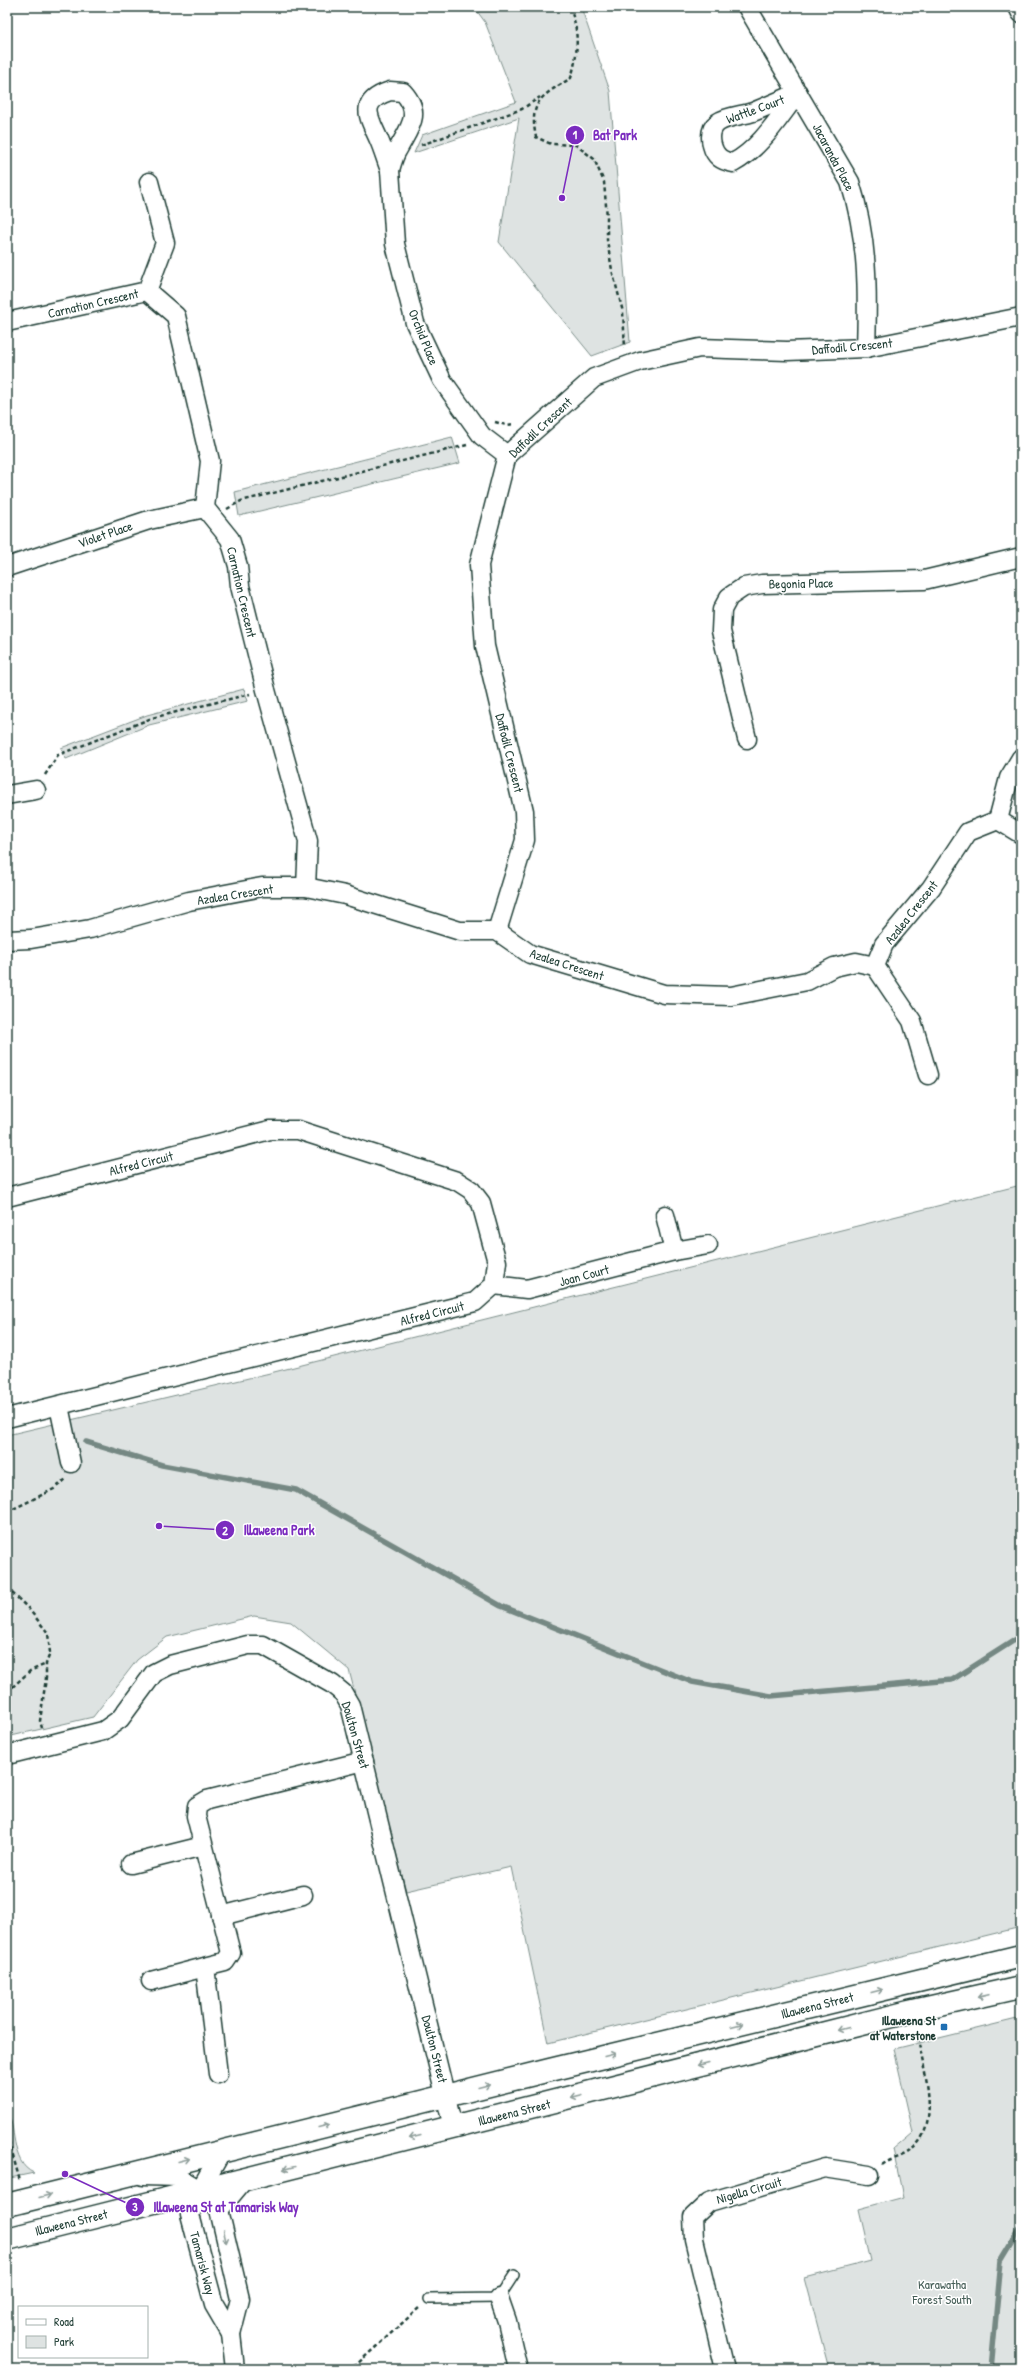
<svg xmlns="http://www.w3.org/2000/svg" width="1028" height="2376" viewBox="0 0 1028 2376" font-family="'Patrick Hand',sans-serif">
  <rect width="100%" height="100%" fill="#fff"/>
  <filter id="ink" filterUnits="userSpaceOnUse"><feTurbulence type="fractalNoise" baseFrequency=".025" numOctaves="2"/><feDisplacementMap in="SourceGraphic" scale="8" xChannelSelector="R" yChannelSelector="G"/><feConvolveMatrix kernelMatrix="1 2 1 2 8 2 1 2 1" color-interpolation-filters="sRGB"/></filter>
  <g filter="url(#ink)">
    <!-- green -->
    <g fill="#dee3e2" stroke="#7e908b">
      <path d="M474 7H581L610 91 630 342 592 356 499 242 519 118 414 153 422 135 516 102 485 22Z"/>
      <path d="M452 437 460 463 239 516 235 492Z"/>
      <path d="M244 689 248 701 149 725 66 759 61 748 147 715Z"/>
      <path d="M1021 1185V1927L548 2043 511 1867 406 1891 349 1670 291 1622 254 1616 167 1637 137 1660 93 1717 7 1737V1435L270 1373Z"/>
      <path d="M1021 2018V2369H829L805 2278 871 2261 859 2209 903 2197 893 2149 913 2132 894 2049Z"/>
      <path d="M7 2115C17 2121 9 2163 34 2173L10 2178 7 2165Z"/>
    </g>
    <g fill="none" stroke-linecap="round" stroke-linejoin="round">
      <!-- stream -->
      <g stroke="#758883" stroke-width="5.5">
        <path d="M86 1442 162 1465 296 1490 501 1606 692 1682 771 1696 952 1680 1021 1636"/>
        <path d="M991 2369 1001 2261 1021 2228"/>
      </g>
      <defs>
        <path id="service" d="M429 2299 499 2298 514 2275"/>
        <g id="minor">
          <path d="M747 7 850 182C868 239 868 289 866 348"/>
          <path d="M1018 7 1021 13"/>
          <path d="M390 91 403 92C423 114 409 128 398 149 394 155 392 163 390 170 386 160 383 149 379 140 369 117 357 102 390 91Z"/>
          <path d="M798 93C779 117 761 148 733 163 722 161 715 157 712 145 705 115 736 118 753 112 768 106 783 99 798 93Z"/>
          <path d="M390 170 395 244 415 323 442 380 482 436 507 455"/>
          <path d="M147 291 165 243 149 182"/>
          <path d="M7 322 147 291 176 316 210 461 205 508 230 539 238 566 240 586 266 690 308 841 306 887"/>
          <path d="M7 567 149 520 205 508"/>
          <path d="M747 739 721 631 722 610 729 597 744 587 762 584 924 580 1021 557"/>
          <path d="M7 795 36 790"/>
          <path d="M998 820 1021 834"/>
          <path d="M497 931 525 840 524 811 485 646 479 565 507 455 594 378 640 361 700 348 787 351 866 348 1021 317"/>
          <path d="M7 940 31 939 90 929 189 901 262 887H306L345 895 460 931H497L530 954 664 994 731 996 807 981 834 967 856 962 875 966 884 944 931 888 968 832 998 820 1009 778 1021 758"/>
          <path d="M875 966 912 1021 928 1075"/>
          <path d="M7 1197 270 1130H298L457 1181 471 1190 481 1203 497 1262 494 1285 475 1302 7 1418"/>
          <path d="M665 1215 674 1251 708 1245"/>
          <path d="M494 1285 527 1289 674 1251"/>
          <path d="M59 1406 71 1463"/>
          <path d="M7 1755 103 1731 120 1719 154 1673 170 1665 248 1645H263L332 1684 343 1693 350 1705 453 2127"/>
          <path d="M131 1864 203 1846"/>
          <path d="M221 1916 303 1895"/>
          <path d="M151 1981 205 1967"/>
          <path d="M218 2074 205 1967 225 1962 231 1953 196 1816 197 1806 207 1800 364 1761"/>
          <path d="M222 2151 200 2190 190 2215 214 2305 231 2334"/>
          <path d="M143 2176 178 2177 200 2190 219 2210 240 2299 231 2334 235 2369"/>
          <path d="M219 2210 245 2179"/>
          <path d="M499 2298 507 2321 518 2369"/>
          <path d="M725 2369 694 2239 693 2217 709 2202 825 2168 869 2175"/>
        </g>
        <g id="secondary">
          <path d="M7 2205 550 2070 1021 1956"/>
          <path d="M7 2239 909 2012 1021 1987"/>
        </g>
      </defs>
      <!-- service casing -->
      <use href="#service" stroke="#1f3d34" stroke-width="12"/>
      <!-- minor casing -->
      <use href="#minor" stroke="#1f3d34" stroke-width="21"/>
      <!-- secondary casing -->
      <use href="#secondary" stroke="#1f3d34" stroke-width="25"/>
      <!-- path -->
      <g stroke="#1f3d34" stroke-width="2.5" stroke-dasharray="4 3" stroke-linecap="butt">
        <path d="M569 7C580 28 578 55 571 78 544 95 528 100 536 137L551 144 576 145 594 159 604 182 607 217V240L612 270 623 312 625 348"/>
        <path d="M421 145 522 109 540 97"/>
        <path d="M495 422 506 425 515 424"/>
        <path d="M227 509 241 501 467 445"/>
        <path d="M45 775 58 755 152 718 250 694"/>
        <path d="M7 1512 54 1489 66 1479"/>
        <path d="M7 1588 28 1608 48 1633 50 1653 46 1664V1678L40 1721 42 1728"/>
        <path d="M7 1692 30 1671 46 1664"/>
        <path d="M7 2135 20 2181"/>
        <path d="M882 2165C890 2159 899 2158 907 2153 944 2129 924 2074 918 2039"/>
        <path d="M332 2369 357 2364 420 2307"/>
      </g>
      <!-- service -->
      <use href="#service" stroke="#fff" stroke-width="9"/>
      <!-- minor -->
      <use href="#minor" stroke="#fff" stroke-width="18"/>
      <!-- secondary -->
      <use href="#secondary" stroke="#fff" stroke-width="22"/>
    </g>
    <!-- one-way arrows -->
    <defs><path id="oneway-shaft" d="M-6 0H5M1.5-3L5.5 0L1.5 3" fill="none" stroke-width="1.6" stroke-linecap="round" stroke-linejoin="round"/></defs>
    <g stroke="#8f9e9a">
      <use href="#oneway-shaft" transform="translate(877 1991) rotate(-14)"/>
      <use href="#oneway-shaft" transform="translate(983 1996) rotate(167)"/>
      <use href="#oneway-shaft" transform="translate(737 2025) rotate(-14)"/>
      <use href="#oneway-shaft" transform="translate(843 2029) rotate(166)"/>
      <use href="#oneway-shaft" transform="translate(610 2055) rotate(-14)"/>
      <use href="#oneway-shaft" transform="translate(703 2064) rotate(166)"/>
      <use href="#oneway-shaft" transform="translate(484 2086) rotate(-14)"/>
      <use href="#oneway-shaft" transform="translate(577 2096) rotate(166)"/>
      <use href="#oneway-shaft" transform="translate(324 2126) rotate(-14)"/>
      <use href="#oneway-shaft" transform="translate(415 2137) rotate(166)"/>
      <use href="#oneway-shaft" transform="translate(184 2160) rotate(-14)"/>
      <use href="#oneway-shaft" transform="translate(289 2168) rotate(166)"/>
      <use href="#oneway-shaft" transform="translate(45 2196) rotate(-14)"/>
      <use href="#oneway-shaft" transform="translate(225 2237) rotate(77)"/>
    </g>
  </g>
  <!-- markers -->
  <rect fill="#1f6fb2" stroke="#fff" stroke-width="1.5" x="940" y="2023" width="8" height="8" rx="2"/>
  <g text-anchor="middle" stroke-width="3" stroke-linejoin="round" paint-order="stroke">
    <!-- street labels -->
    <g font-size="13" fill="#1f3d34" stroke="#fff">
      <text transform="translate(755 109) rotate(-20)" y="5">Wattle Court</text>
      <text transform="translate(834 157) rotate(62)" y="5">Jacaranda Place</text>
      <text transform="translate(93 303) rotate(-13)" y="5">Carnation Crescent</text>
      <text transform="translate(424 337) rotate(68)" y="5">Orchid Place</text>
      <text transform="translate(852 346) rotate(-5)" y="5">Daffodil Crescent</text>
      <text transform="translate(540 427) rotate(-43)" y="5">Daffodil Crescent</text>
      <text transform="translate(105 534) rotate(-19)" y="5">Violet Place</text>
      <text transform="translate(801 583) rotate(-1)" y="5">Begonia Place</text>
      <text transform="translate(242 592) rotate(77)" y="5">Carnation Crescent</text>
      <text transform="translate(510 753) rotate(76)" y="5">Daffodil Crescent</text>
      <text transform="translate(235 894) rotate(-9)" y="5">Azalea Crescent</text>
      <text transform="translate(911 912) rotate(-52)" y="5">Azalea Crescent</text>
      <text transform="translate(567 964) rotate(18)" y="5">Azalea Crescent</text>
      <text transform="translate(141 1163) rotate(-14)" y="5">Alfred Circuit</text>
      <text transform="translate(584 1275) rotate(-15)" y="5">Joan Court</text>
      <text transform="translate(432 1313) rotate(-14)" y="5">Alfred Circuit</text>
      <text transform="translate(356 1735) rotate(74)" y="5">Doulton Street</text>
      <text transform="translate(817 2005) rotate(-14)" y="5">Illaweena Street</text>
      <text transform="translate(435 2049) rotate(76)" y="5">Doulton Street</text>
      <text transform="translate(514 2112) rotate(-14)" y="5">Illaweena Street</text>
      <text transform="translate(749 2190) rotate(-16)" y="5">Nigella Circuit</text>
      <text transform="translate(71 2222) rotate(-14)" y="5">Illaweena Street</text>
      <text transform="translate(203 2263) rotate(75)" y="5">Tamarisk Way</text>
    </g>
    <!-- poi labels -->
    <g font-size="13" font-weight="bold" fill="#1f3d34" stroke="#fff" text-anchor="end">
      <text x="936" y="2025">Illaweena St<tspan x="936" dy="15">at Waterstone</tspan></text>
    </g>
    <!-- park labels -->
    <g font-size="13" fill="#455e57" stroke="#fff">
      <text x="942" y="2289">Karawatha<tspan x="942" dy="15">Forest South</tspan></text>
    </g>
  </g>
  <!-- callouts -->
  <path fill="none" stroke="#7b2cbf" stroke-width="1.5" d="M562 198L575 135M159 1526L225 1530M65 2174L135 2207"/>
  <g fill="#7b2cbf" stroke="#fff" stroke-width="1.5">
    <circle cx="562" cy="198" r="4"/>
    <circle cx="159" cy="1526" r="4"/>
    <circle cx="65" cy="2174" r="4"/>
    <circle cx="575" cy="135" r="10"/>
    <circle cx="225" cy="1530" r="10"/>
    <circle cx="135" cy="2207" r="10"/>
  </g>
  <g font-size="12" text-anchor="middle" font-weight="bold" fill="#fff">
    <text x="575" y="139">1</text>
    <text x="225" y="1535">2</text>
    <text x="135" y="2211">3</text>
  </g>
  <g font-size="14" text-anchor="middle" font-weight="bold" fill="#7b2cbf" stroke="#fff" stroke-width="3" stroke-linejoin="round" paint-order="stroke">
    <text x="615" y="140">Bat Park</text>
    <text x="279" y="1535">Illaweena Park</text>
    <text x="226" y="2212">Illaweena St at Tamarisk Way</text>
  </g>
  <!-- margin -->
  <rect width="1028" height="2376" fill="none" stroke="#fff" stroke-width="24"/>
  <rect x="12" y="12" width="1004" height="2352" fill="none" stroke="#1f3d34" stroke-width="1.5" filter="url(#ink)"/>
  <!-- legend -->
  <rect x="18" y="2306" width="130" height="52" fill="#ffffff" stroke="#a5b1ae"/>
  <rect x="26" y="2319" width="20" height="6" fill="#ffffff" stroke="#a5b1ae"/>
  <text x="54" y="2326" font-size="12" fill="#1f3d34">Road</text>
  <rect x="26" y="2336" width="20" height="12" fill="#dee3e2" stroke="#a5b1ae"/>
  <text x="54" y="2346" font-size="12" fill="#1f3d34">Park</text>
</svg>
